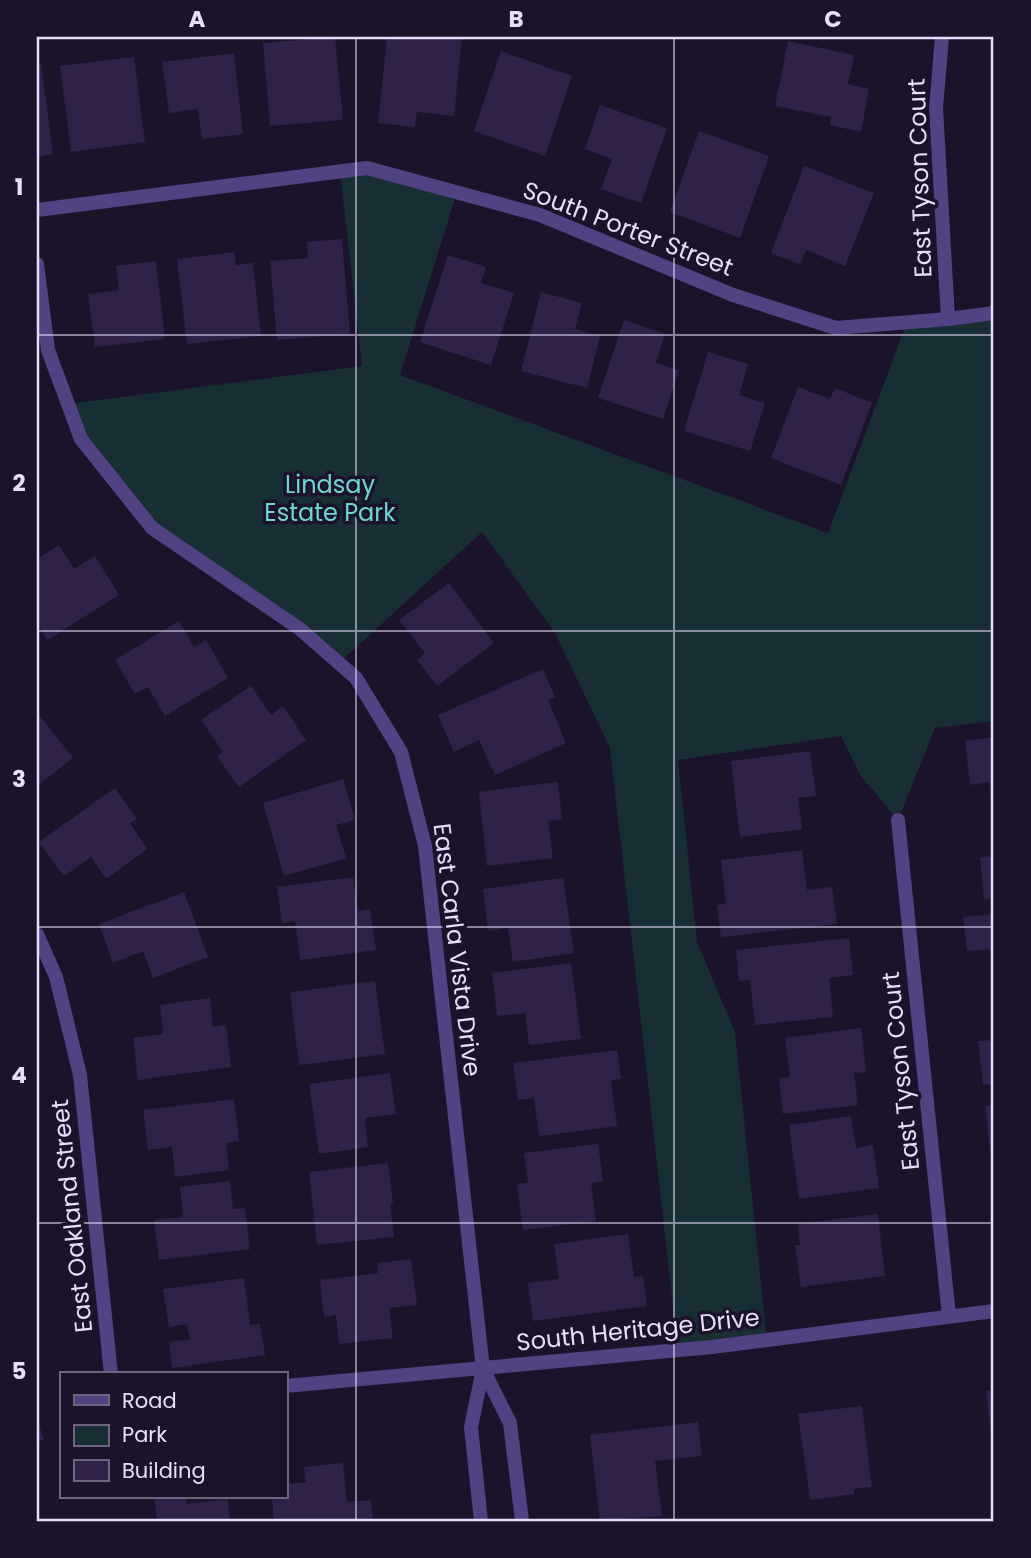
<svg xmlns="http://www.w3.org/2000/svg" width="1031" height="1558" viewBox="0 0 1031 1558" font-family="Poppins,sans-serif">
  <rect width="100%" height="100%" fill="#1b1329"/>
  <!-- green -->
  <path fill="#172e33" d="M367 168 457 192 400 375 828 533 907 322 994 313V721L935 728 898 820 860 775 841 736 678 760 697 942 735 1032 767 1341 678 1350 610 748 555 633 482 532 339 663 152 528 81 439 68 404 362 366 340 172Z"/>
  <!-- building -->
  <g fill="#302149">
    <path d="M335 37 343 120 270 126 263 43Z"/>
    <path d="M387 37H447L462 38 454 116 417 112 415 127 378 123Z"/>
    <path d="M788 41 854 55 848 84 869 89 861 132 830 125 831 117 775 106Z"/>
    <path d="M501 51 572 76 545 156 474 131Z"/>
    <path d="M234 53 243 134 202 139 198 109 169 113 162 62Z"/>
    <path d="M134 57 145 142 71 152 60 66Z"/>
    <path d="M41 64 53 154 37 157V65Z"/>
    <path d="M600 105 667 128 641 203 601 189 612 159 585 149Z"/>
    <path d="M699 131 769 156 740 238 670 212Z"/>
    <path d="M804 166 874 193 845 266 806 250 800 264 771 253Z"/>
    <path d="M342 239 350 334 277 340 270 261 308 258 307 242Z"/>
    <path d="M234 252 236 265 253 263 261 336 187 344 177 259Z"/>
    <path d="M448 255 486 267 481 283 514 293 491 365 420 342Z"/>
    <path d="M156 261 165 339 95 347 88 294 119 290 116 266Z"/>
    <path d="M541 292 582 303 575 329 600 336 587 388 521 371Z"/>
    <path d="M624 320 665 334 656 363 679 370 663 419 598 398Z"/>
    <path d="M708 352 748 364 739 395 765 403 750 451 684 431Z"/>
    <path d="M798 387 830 399 835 388 872 403 841 485 771 458Z"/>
    <path d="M59 545 74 569 95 556 119 595 47 640 37 623V559Z"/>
    <path d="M449 583 494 643 437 686 417 660 425 653 399 620Z"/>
    <path d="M179 621 194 647 206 640 228 678 165 716 148 687 135 694 115 660Z"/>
    <path d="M543 669 555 697 548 700 566 743 495 775 479 740 454 752 438 715Z"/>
    <path d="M251 686 271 715 283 706 306 740 239 787 217 756 223 752 201 720Z"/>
    <path d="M37 712 73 758 37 786Z"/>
    <path d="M994 737V813H993L989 782 970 785 965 741Z"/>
    <path d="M810 751 816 796 798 798 802 829 740 837 731 761Z"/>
    <path d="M343 779 355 820 336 825 346 858 284 876 263 803Z"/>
    <path d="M558 782 562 819 548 821 553 858 487 866 479 792Z"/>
    <path d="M115 788 137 819 130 823 147 849 106 879 91 857 64 876 39 842Z"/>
    <path d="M802 850 807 890 832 887 837 924 721 937 717 905 726 904 721 860Z"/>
    <path d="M994 856V898L984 899 980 857Z"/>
    <path d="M353 877 358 911 370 909 376 950 300 960 295 921 282 923 277 887Z"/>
    <path d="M563 878 574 953 513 962 508 928 488 931 483 889Z"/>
    <path d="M184 892 208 957 153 978 143 951 113 963 99 924Z"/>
    <path d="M994 914V949L967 951 963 917Z"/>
    <path d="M849 938 853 975 829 978 833 1017 755 1025 750 980 739 981 736 950Z"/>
    <path d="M571 963 581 1039 529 1045 525 1013 497 1016 492 973Z"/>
    <path d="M375 981 385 1054 299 1065 290 992Z"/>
    <path d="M210 998 213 1027 226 1025 231 1067 138 1080 133 1038 163 1034 160 1005Z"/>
    <path d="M861 1028 866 1072 854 1073 858 1105 783 1114 779 1078 790 1077 785 1038Z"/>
    <path d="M994 1040V1084L983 1085 978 1041Z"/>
    <path d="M617 1050 621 1079 611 1080 617 1126 539 1136 534 1098 518 1100 513 1063Z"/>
    <path d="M390 1073 396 1114 365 1118 368 1147 319 1154 309 1084Z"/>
    <path d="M234 1099 239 1141 226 1143 229 1170 175 1177 172 1147 148 1150 143 1110Z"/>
    <path d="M994 1105V1151H990L985 1106Z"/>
    <path d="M851 1116 856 1148 873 1145 879 1188 799 1199 789 1125Z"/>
    <path d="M598 1144 603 1181 591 1183 596 1221 523 1230 517 1184 528 1183 524 1153Z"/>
    <path d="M388 1163 393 1203 390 1204 394 1237 317 1245 309 1172Z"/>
    <path d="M230 1181 233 1209 245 1208 250 1249 159 1260 154 1220 183 1217 180 1187Z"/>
    <path d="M878 1214 885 1276 801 1287 795 1245H800L798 1224Z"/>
    <path d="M628 1234 634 1277 643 1276 647 1306 533 1321 528 1283 559 1279 554 1244Z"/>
    <path d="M411 1259 417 1305 389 1308 393 1338 339 1344 336 1315 324 1317 320 1280 378 1273 377 1263Z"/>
    <path d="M244 1278 250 1325 260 1324 265 1355 172 1368 169 1342 190 1339 187 1324 169 1327 163 1289Z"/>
    <path d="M994 1390V1448L993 1449 986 1391Z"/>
    <path d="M862 1406 872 1487 854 1489V1494L810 1500 798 1414Z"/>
    <path d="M37 1419 44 1440 37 1442Z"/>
    <path d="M698 1422 702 1456 655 1461 662 1516 600 1521 590 1435Z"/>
    <path d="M343 1463 347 1502 371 1500 373 1521H274L272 1497H285V1484L306 1482 304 1467Z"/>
    <path d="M154 1497H186L187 1504 228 1499 230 1521H157Z"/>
  </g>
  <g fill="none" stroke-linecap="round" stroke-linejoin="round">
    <!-- minor -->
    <g stroke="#514284" stroke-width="14">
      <path d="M942 37 936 108 948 319"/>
      <path d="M37 210 367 168 540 215 733 295 836 328 948 319 994 313"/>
      <path d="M37 264 48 350 81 439 152 528 300 629 356 678 401 752 425 846 483 1369 471 1427 481 1521"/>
      <path d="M898 820 949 1316"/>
      <path d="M37 934 56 977 80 1075 111 1374"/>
      <path d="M483 1369 510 1423 522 1521"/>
      <path d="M285 1386 712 1347 994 1311"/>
    </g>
  </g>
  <!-- grid -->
  <path fill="none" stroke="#e7defc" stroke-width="2" stroke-opacity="0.55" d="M356 37V1521M674 37V1521M37 335H994M37 631H994M37 927H994M37 1223H994"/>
  <g text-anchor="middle" stroke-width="7" stroke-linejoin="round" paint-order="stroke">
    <!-- street labels -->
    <g font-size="24" fill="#e7defc" stroke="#1b1329">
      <text transform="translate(920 178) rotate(-92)" y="8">East Tyson Court</text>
      <text transform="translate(628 229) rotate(21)" y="8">South Porter Street</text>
      <text transform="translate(457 950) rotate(83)" y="8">East Carla Vista Drive</text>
      <text transform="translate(901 1071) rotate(-96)" y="8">East Tyson Court</text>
      <text transform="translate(72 1216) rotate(-96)" y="8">East Oakland Street</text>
      <text transform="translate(638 1330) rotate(-6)" y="8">South Heritage Drive</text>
    </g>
    <!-- park labels -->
    <g font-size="24" fill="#6fd7d1" stroke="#1b1329">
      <text x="330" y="493">Lindsay<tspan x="330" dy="28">Estate Park</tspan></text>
    </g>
  </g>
  <!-- border -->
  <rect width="1031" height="1558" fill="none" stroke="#1b1329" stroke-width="77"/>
  <!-- legend -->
  <rect x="60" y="1372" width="228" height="126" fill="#1b1329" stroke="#6d647d" stroke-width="2"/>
  <rect x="74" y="1395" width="35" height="10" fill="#514284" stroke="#6d647d" stroke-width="2"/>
  <text x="122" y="1408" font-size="21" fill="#e7defc">Road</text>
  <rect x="74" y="1425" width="35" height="21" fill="#172e33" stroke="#6d647d" stroke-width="2"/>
  <text x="122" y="1442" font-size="21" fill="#e7defc">Park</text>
  <rect x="74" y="1460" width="35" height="21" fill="#302149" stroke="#6d647d" stroke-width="2"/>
  <text x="122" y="1478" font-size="21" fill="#e7defc">Building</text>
  <rect x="38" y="38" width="954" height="1482" fill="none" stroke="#e7defc" stroke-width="2.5"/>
  <g font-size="23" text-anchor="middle" font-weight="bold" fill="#e7defc">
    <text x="197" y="27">A</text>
    <text x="516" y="27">B</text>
    <text x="833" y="27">C</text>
    <text x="19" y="195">1</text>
    <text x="19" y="491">2</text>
    <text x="19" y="787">3</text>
    <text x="19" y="1083">4</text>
    <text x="19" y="1379">5</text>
  </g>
</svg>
